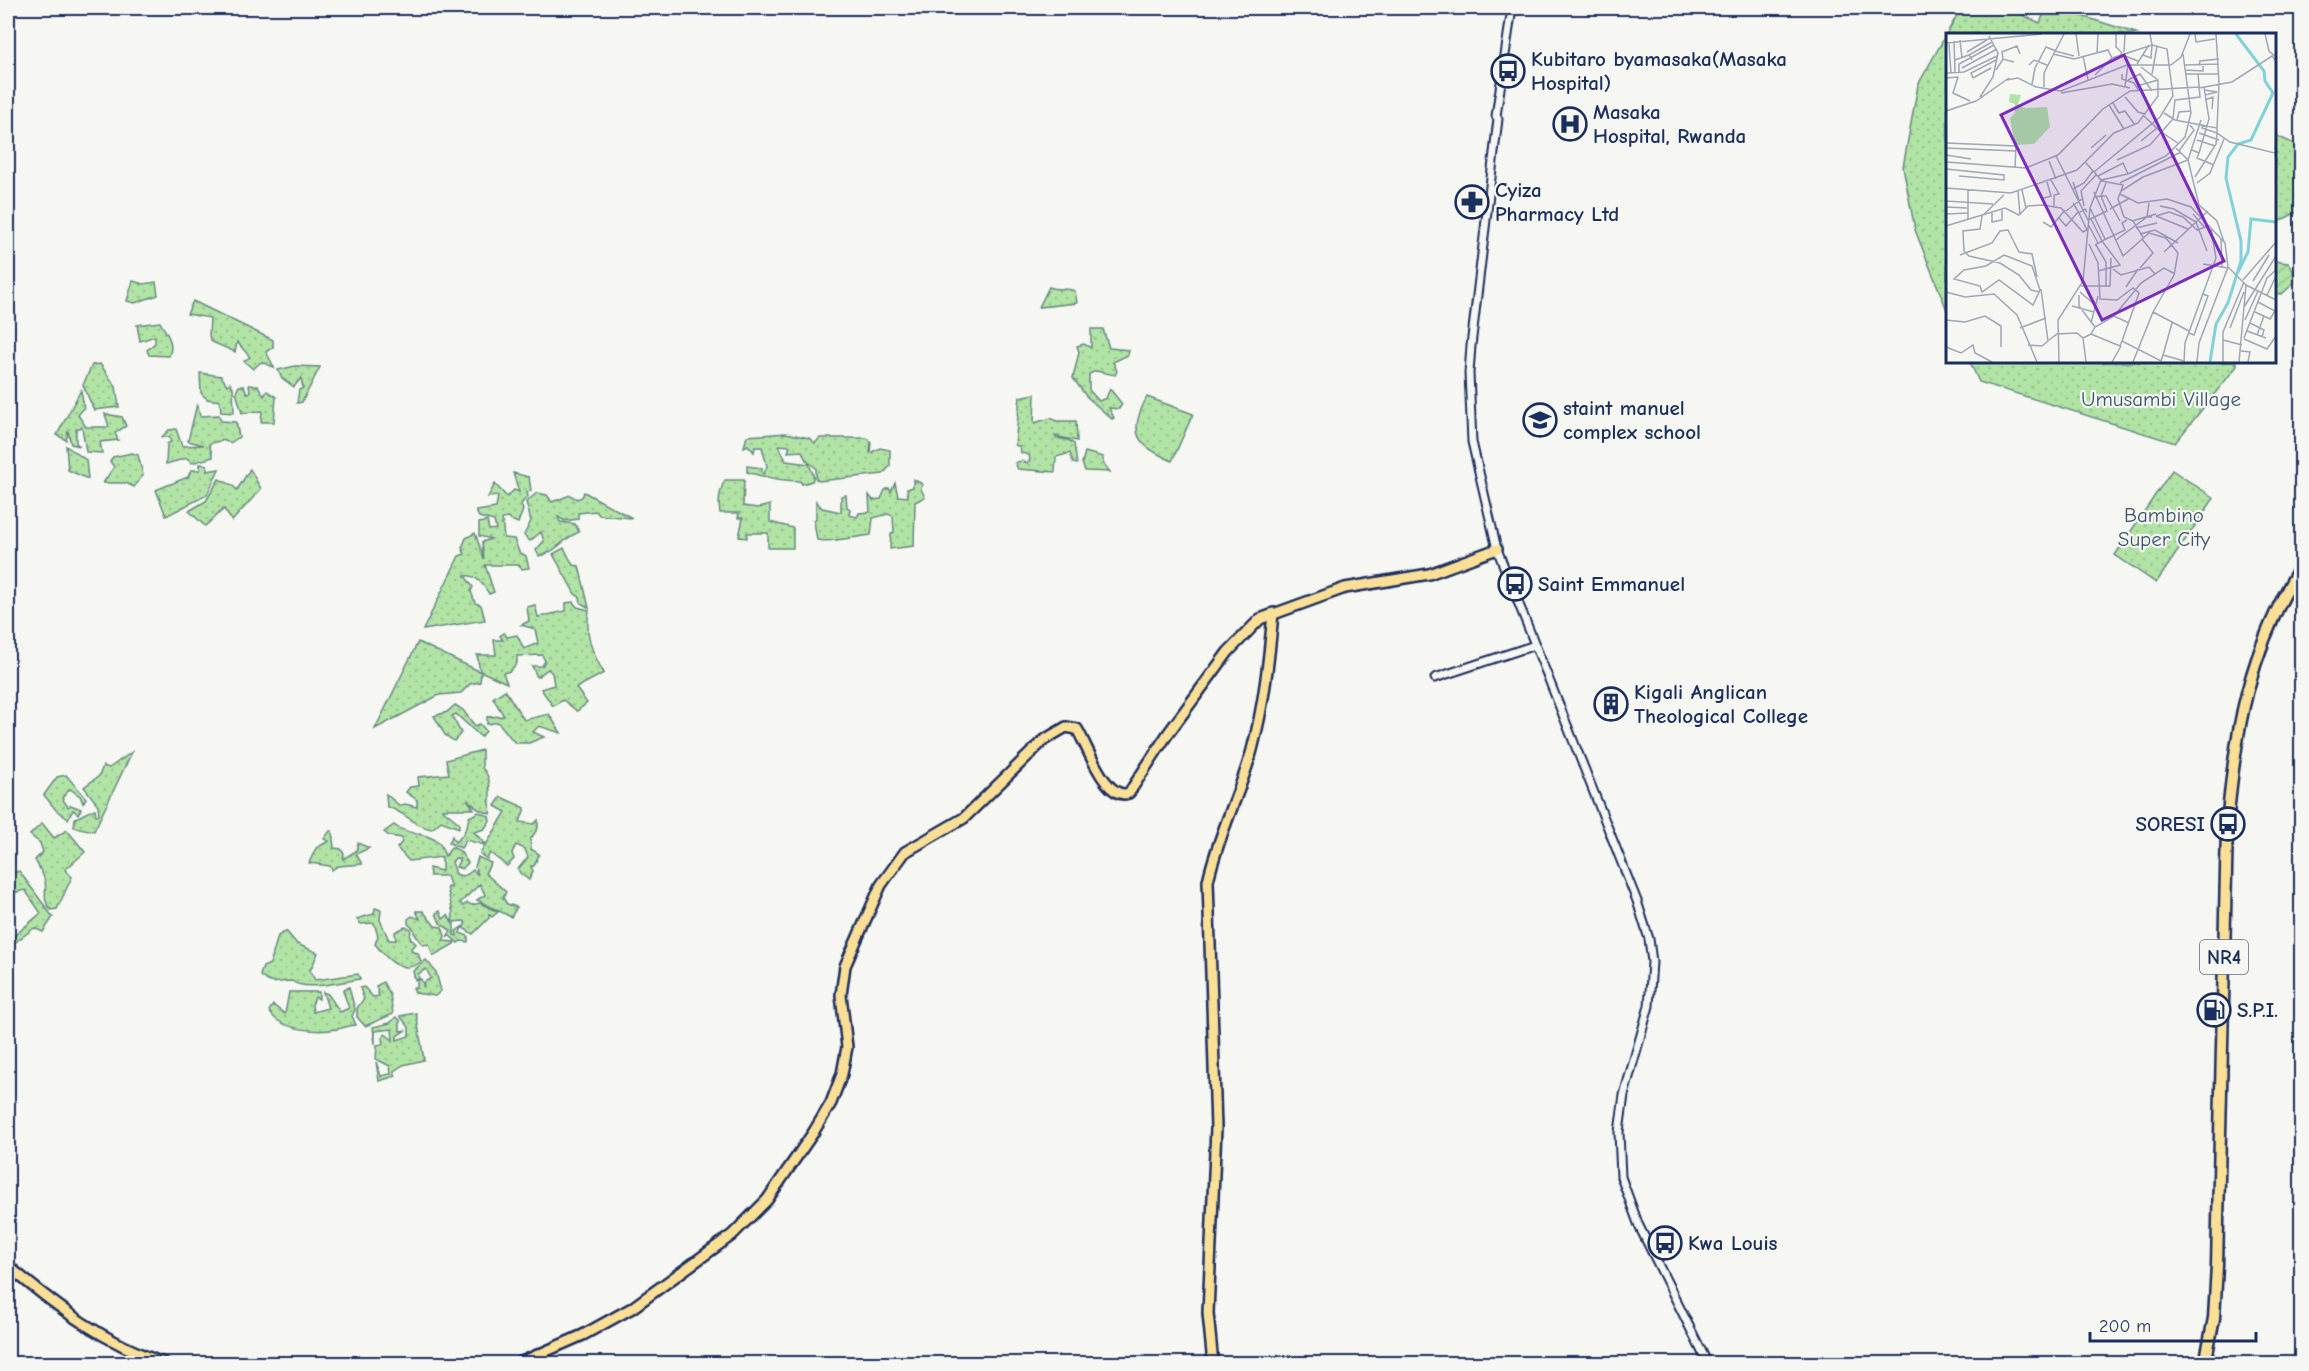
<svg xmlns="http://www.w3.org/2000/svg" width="2309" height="1371" viewBox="0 0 2309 1371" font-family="'Comic Neue',sans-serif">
  <defs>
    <pattern id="grass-dots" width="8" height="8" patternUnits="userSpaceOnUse" patternTransform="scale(1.5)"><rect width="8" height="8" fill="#b0e3a4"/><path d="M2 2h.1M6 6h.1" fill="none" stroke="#97c390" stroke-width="1.8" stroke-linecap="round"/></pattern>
    <pattern id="garden-furrows" width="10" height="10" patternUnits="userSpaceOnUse" patternTransform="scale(1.5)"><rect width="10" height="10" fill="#b0e3a4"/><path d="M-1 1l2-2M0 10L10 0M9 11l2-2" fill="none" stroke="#97c390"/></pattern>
  </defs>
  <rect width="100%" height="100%" fill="#f6f6f2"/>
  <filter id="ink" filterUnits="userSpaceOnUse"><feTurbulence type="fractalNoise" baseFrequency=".0167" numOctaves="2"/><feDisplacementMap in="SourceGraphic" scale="12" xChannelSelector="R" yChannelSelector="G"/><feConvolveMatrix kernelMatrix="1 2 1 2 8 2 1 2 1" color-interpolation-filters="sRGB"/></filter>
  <g filter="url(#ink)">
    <!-- grass -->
    <g fill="url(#grass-dots)" stroke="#668981" stroke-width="1.5">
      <path d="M1961 8H2007L2040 23 2046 8H2056L2139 34H1948L1947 310 1915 230 1903 167 1918 85Z"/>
      <path d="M2275 135 2301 147 2302 209 2275 224Z"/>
      <path d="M133 281 143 284 156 282 158 295 135 303 127 301Z"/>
      <path d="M1049 287C1059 291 1066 287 1075 291L1077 303 1039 307Z"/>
      <path d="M193 301 273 340V347L266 352 274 367 261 362 253 369 244 361 250 357 237 342 235 352 212 342 209 336 210 318 187 314Z"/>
      <path d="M160 322C166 333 175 342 169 356L149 355 147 350 155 343V336L140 341 137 325Z"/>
      <path d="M1091 329H1103L1109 348 1129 350 1128 355 1113 362 1117 371 1115 375 1096 371 1089 374V390L1099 401 1106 398 1110 389 1122 404 1119 409 1109 408 1114 418 1112 419 1086 396 1073 378 1079 352 1077 346 1084 344 1091 348Z"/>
      <path d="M1970 362H2237V366L2175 443 1979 382Z"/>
      <path d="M100 364 116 387 119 407 94 410 83 385 92 365Z"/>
      <path d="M295 366 320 367 302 402 297 403 299 390 303 388 301 378 294 387 282 378 278 370Z"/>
      <path d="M200 373 221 376 227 385 230 383 233 387 234 413 221 412 220 401 207 399 201 393Z"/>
      <path d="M249 385 258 386 264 396 267 391 276 397 274 422H261L262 411 242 413 236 392 239 386H244L247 393 250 392Z"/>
      <path d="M81 390 84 408 78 415 86 427H109L105 414 122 417 126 426 115 433 118 440 100 442 102 453 86 452 82 427 76 429V443L80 446 71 444 68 431 66 440 57 435Z"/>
      <path d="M1035 394 1034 423 1051 418 1056 421H1076L1077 441 1055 436 1056 438 1068 440 1074 444 1077 464 1073 463 1070 453 1056 457 1055 472 1018 469 1015 463 1021 461 1027 463 1030 460 1029 455 1021 453 1020 447 1015 445 1020 397Z"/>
      <path d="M1147 397 1193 414 1172 461C1137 445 1127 434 1147 397Z"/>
      <path d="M197 404 200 416 219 415 221 421 236 422 239 437 230 443 222 440 209 444 213 457 192 463 187 458 166 464 167 444 171 442 169 437H162L169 430 176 429 182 446 204 445 188 441Z"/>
      <path d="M786 433 809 438 815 443 820 438H867L871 442 870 453 880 448 890 450V466L883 474 819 481 816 479V468L806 460 802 451 788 452 790 446 779 445 786 461 809 464 814 477 812 481 802 484 800 481C783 481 764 477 747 472V466L762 468V473L764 474 767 466 762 447H755L754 452 748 445 744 447 747 436Z"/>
      <path d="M66 446 86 460 88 479 68 470Z"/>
      <path d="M1085 452 1103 457V463L1110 472 1085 471 1082 463Z"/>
      <path d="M132 453 138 455 143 475 134 487 126 483H103L114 467 110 461 113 457Z"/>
      <path d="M200 464 207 465V471L219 469 207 495 166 516 156 490 188 477 191 470H200Z"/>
      <path d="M250 469 261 489 232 521 224 509 205 526 189 511 206 501 219 479 232 485 237 490Z"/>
      <path d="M2172 470 2214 498 2156 583 2115 555Z"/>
      <path d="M513 473 529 477 531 491 527 492 528 496 521 504 523 510 518 523 507 518 502 519 504 538 514 539 519 552 526 556 529 568 522 569 519 565H485L494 592 489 594C484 585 476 574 465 576L473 587 471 591 475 603 481 605 485 620 423 630 459 556 465 554 462 548 466 538 475 533 484 559 482 542 491 539 479 536V523L487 521 489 530 496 529 494 521 479 517 476 511 496 508 498 496 488 497 495 484 507 497 514 490 519 492Z"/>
      <path d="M913 479 922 484 921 489 925 497 915 502 914 546 890 549 891 534 894 532 893 516 888 514 873 518 871 535C853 537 833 543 817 540L814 521 816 518V501L822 508 841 512V496L846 495 847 507 850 509 849 515 857 517 859 513 870 512 869 495 873 500 881 499 885 490 889 488 891 492 895 483 898 496 908 497 907 489 913 487Z"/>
      <path d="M725 480H744L743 506 758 508 770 505V522L793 528V548H768V533H747V538L739 537 743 518H738L739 513H720C718 501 719 491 725 480Z"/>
      <path d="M584 492 632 518 599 515 596 511 578 513V519L565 521 558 517 560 522 575 524 579 532C563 538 557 552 539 556L536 550 544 541 541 532 530 541 524 535 531 521 526 502 537 493 547 495 552 502 570 495 577 499 582 497Z"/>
      <path d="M564 548 573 565 579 566 589 608 581 603 580 597 575 594 553 554Z"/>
      <path d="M573 602 577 607 589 610C585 635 591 651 604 673L576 688 587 703 577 711 563 700 553 706 541 689 554 685 552 673 548 669 537 677 532 666H542L545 661 542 655 517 656V663L510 671 503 673 507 683 480 671 477 655H496L494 640H503L500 636 504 633 507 637 517 635 524 649 538 643 535 629 521 625 529 621 527 607 535 605 538 617 566 611V603Z"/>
      <path d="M418 642 481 672 480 682 470 684 461 693 439 695 375 729Z"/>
      <path d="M505 690 524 720 549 714 561 733 539 726 533 732 544 737 529 743H515L498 722 487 724V717L504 716 493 698Z"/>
      <path d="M455 705 463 710 475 726 480 724 486 731 481 737 456 714 452 716 461 733 454 741 445 735 434 716 447 712Z"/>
      <path d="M482 750V768C494 778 488 800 491 814L478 809 467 799 474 809H442L459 823V828L441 821 432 829C415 827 404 811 387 807L386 794 400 806 405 804 417 807V800L406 792 410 787 419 786 418 777 449 774 446 760Z"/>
      <path d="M132 752 94 831 74 827 75 818C83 816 87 811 95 809L96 815H99L98 805 84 787 99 776 103 766 109 768Z"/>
      <path d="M66 775 86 798 83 803 80 796 70 789 62 798 68 807 71 805 81 809 78 814 73 810 68 819 56 810 44 795 57 777Z"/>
      <path d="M501 797 525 808 520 822 534 824 538 820V828L530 840 531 849 539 854 534 866H531L533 871 529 880 520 873 518 869 528 857 525 849 516 845 512 853 514 859 507 866 490 853 487 859 480 854 485 845 466 840 461 848 449 843 452 836 455 842C463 837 468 826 469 817L479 812 489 816 490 821 484 829 474 832 486 845 506 812 495 806Z"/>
      <path d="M42 823 54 838 67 830 85 852 65 870 72 877 57 909 51 910C40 898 49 890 44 878 42 872 38 866 35 860L43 852 40 843 30 835Z"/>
      <path d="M394 825C407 836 426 831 439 843 442 846 443 852 445 856L452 847 460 851 468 863 462 869 456 867 460 859 455 858 452 862 456 874C463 878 467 875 473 870L478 875 475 867 478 857 491 863 485 873 506 892 503 898 507 904 517 907 511 917 477 900 485 895 480 884 460 903 463 906 467 903 472 905 480 903 498 912 492 917 489 914V918L473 934 463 928 466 923 463 921 454 922V935L457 936 456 931 462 927 460 933 468 936V942L461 941 458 943 450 936 447 937 451 931 440 923 436 913 440 911 443 919 448 915 452 923 453 913 447 887 451 888 447 876H430L429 868 442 871V857L409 861 397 848 402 842V838L389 836 384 832Z"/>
      <path d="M330 831H332L334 848 341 849 344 854 343 859 356 851 358 843 369 848 356 854 362 864 338 866 332 870 330 866 309 863 316 848 329 841 324 839Z"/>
      <path d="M19 871 53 917 43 932 34 928 8 948V941L41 913 25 890 9 894V874Z"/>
      <path d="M375 908 381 910 380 920 389 940H396L395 932 405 927 411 929 410 938 416 944 411 948 413 952 418 953 421 962C401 976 386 958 375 944L378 936 374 923 361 924 357 919 374 914Z"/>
      <path d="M416 911H423L435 926 442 927 445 936 443 941 455 942 454 944 433 956 429 944 423 945 414 933V929L408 924V919L412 916 420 919Z"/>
      <path d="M286 931 297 944 318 953 310 971 315 980 358 974 360 979C344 981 305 992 292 981 278 981 271 987 260 975L263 967 270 964 278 936Z"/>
      <path d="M426 960 436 972 441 991 435 996 415 993 413 988H417V981L421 979 424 987 423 983 431 978 426 969 418 974 419 979 415 980 413 971Z"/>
      <path d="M383 982 390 995 393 1014 365 1026 357 1017V1008L364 999 360 988 364 987 373 997 379 996 376 986Z"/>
      <path d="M349 987 355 1010 352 1016 356 1025C349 1025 344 1028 337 1029 317 1033 279 1030 269 1011L273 1005 285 1014 289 992H319V999L315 997 312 1005 313 1012 328 1008 323 992 328 994 340 1012 349 1008 343 991Z"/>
      <path d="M416 1013 424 1060 403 1065 394 1071 396 1076 379 1081 376 1062 381 1076 391 1074 390 1066 376 1059 377 1045 383 1044 382 1038 385 1034 393 1040 392 1029 375 1031V1044L373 1027 390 1023 396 1017 400 1020V1031L406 1030 397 1036V1040L409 1036V1027L400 1016Z"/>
    </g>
    <!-- garden -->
    <path fill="url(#garden-furrows)" stroke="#668981" stroke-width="1.5" d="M2274 261 2288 263 2294 272V283L2282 294H2275Z"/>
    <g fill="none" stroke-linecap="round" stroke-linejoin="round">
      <defs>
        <g id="minor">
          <path d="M1512 8 1496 116 1498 119 1471 346 1469 373 1472 442 1497 549 1637 901 1649 939 1652 962 1649 1006 1624 1095 1619 1132 1621 1177 1639 1226 1708 1364"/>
          <path d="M1435 678 1535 645"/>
        </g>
        <g id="major">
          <path d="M8 1266C60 1309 101 1341 166 1364"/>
          <path d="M517 1364 583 1335 632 1308 732 1235 767 1200 813 1133 831 1103 842 1074 847 1047 841 995 845 966 881 885 905 852 964 818 1044 740 1066 727 1077 729C1087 745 1106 802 1129 793L1167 735 1228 652 1260 619 1345 588 1429 574 1497 549"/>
          <path d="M1213 1364 1208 1313 1216 1128 1208 881C1218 835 1240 794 1252 750 1264 705 1269 659 1273 613"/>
        </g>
        <path id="highway" d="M2205 1364 2214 1318 2217 1266 2227 827C2235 728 2249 650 2302 564"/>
      </defs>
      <!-- minor casing -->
      <use href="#minor" stroke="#1b2f5e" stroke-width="11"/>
      <!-- major casing -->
      <use href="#major" stroke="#1b2f5e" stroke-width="14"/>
      <!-- highway casing -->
      <use href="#highway" stroke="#1b2f5e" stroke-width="15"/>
      <!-- minor -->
      <use href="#minor" stroke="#f6f6f2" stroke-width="7"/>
      <!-- major -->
      <use href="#major" stroke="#fbdf96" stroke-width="9"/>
      <!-- highway -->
      <use href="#highway" stroke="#fbdf96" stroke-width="10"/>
    </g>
  </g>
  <!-- icons -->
  <defs>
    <symbol id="bus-ring" viewBox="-11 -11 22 22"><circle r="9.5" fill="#f6f6f2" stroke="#1b2f5e" stroke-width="1.5"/><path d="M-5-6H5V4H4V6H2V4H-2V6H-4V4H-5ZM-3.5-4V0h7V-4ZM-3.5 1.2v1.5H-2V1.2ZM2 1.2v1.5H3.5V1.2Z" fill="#1b2f5e"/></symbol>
    <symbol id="hospital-ring" viewBox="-11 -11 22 22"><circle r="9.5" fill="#f6f6f2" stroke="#1b2f5e" stroke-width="1.5"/><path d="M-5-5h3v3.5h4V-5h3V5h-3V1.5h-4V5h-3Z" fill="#1b2f5e"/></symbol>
    <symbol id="pharmacy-ring" viewBox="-11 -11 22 22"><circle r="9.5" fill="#f6f6f2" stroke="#1b2f5e" stroke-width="1.5"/><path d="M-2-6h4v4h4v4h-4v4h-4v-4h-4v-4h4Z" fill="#1b2f5e"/></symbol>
    <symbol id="school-ring" viewBox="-11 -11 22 22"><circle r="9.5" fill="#f6f6f2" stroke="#1b2f5e" stroke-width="1.5"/><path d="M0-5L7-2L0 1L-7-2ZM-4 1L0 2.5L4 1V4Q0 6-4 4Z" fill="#1b2f5e"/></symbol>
    <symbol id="building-ring" viewBox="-11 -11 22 22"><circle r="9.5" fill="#f6f6f2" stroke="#1b2f5e" stroke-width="1.5"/><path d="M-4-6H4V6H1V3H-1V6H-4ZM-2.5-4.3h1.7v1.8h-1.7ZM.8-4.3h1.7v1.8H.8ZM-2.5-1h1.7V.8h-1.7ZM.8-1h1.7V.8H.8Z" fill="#1b2f5e"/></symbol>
    <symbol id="fuel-ring" viewBox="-11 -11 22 22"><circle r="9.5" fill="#f6f6f2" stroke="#1b2f5e" stroke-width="1.5"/><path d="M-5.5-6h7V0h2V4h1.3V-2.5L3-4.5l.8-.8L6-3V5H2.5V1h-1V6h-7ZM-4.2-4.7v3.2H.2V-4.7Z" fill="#1b2f5e"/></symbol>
  </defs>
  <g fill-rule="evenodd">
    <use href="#bus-ring" x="1489" y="52" width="38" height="38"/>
    <use href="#hospital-ring" x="1551" y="105" width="38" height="38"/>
    <use href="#pharmacy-ring" x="1453" y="183" width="38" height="38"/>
    <use href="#school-ring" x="1521" y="401" width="38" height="38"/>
    <use href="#bus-ring" x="1496" y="565" width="38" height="38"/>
    <use href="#building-ring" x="1592" y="685" width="38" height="38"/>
    <use href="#bus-ring" x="2209" y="805" width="38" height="38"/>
    <use href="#fuel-ring" x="2195" y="991" width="38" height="38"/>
    <use href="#bus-ring" x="1646" y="1224" width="38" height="38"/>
  </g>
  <g text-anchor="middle" stroke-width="4.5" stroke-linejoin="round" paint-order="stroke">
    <!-- shield labels -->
    <rect fill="#f6f6f2" stroke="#5d6b8a" stroke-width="1.5" x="2200" y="940" width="48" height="34" rx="4.5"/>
    <g font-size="20" font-weight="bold" fill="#1b2f5e">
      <text x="2224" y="964">NR4</text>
    </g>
    <!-- poi labels -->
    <g font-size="21" font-weight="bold" fill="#1b2f5e" stroke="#f6f6f2" text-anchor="start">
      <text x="1531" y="66">Kubitaro byamasaka(Masaka<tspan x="1531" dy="24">Hospital)</tspan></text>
      <text x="1593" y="119">Masaka<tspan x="1593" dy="24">Hospital, Rwanda</tspan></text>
      <text x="1495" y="197">Cyiza<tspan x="1495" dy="24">Pharmacy Ltd</tspan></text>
      <text x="1563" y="415">staint manuel<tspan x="1563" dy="24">complex school</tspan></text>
      <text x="1538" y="591">Saint Emmanuel</text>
      <text x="1634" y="699">Kigali Anglican<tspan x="1634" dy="24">Theological College</tspan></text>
      <text x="2205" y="831" text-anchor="end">SORESI</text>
      <text x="2237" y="1017">S.P.I.</text>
      <text x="1688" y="1250">Kwa Louis</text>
    </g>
    <!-- park labels -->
    <g font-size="21" fill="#39536c" stroke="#f6f6f2">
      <text x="2161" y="406">Umusambi Village</text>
      <text x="2164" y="522">Bambino<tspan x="2164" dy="24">Super City</tspan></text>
    </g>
  </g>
  <!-- overview -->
  <g transform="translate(1946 33)">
    <rect width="330" height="330" fill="#f6f6f2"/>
    <path d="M64 61 75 62 72 71 78 75 101 74 104 94 88 111 69 112 64 85 69 80V71L63 69Z" fill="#b0e3a4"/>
    <path fill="none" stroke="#80d1da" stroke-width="3" d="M292 239 302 219 305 186 330 189M264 329 270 291 282 270 295 228V208L280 145 282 124 292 111 305 107 327 60 319 48 318 38 290 1"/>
    <path fill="none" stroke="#9ea6b7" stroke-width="1.5" d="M130 1 133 23M170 1V14L176 20M249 1 250 9 269 6M270 1 273 50M319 1 323 18 330 24M14 7 16 25M8 8 9 40M0 10 96 1M3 10 5 41M109 18 128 23M21 19 44 5M178 19 179 1M151 20 152 1M107 21 128 26 162 17 166 25M174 21 192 28M23 22 46 9M137 23 142 47M57 26 56 19 71 13 74 21M9 27 23 22 26 27M191 31 203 12M83 32 88 27 101 32M238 32 272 31M253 33 254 28 273 26M16 35 51 16M50 37 57 26 68 29M239 37 257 38V33M0 40 18 39 51 23M13 40V31L48 12M176 41V46L188 50 193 58M206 41 211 13M239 41H272M149 42 166 25 206 12 205 25 197 22M0 45 12 44 7 60 24 68M27 45 25 40 50 27M27 45 45 35M60 47 72 45 90 54 115 58 181 32H225L235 24 244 1M182 47 194 41 206 58M86 51 89 35 100 14 110 18M191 53 212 47M98 54V40L118 1M179 54 182 31M253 55 286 49 326 23 330 28M259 57 271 59 259 62M115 60 166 51 184 55M34 64 47 44 52 20 43 3M179 64 192 79 199 81M259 67 267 64 266 76M167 70 173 80 179 78 189 92M163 72 178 96M0 78 30 68 63 45M218 80 229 87 271 95V100L284 109 329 120 330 128M198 83 216 100M227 85 229 67 254 64 252 41M231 87 233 79 245 78M255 87 242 127 253 172 271 188 278 209M271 95 273 50M217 100 233 111M253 100 273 107M251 107 269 113M195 108 211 95M0 110 70 113 69 134M0 115 70 118M145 115 160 102M246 117 253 120 251 125 268 132M233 118 248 97 244 92M253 120 263 86 258 54M329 120 330 86M0 122 25 126M110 123 142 187 161 178 155 163M171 127 204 112 227 86M103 128 110 146M0 129 80 135 112 122 157 76 184 58 253 54M140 130 156 148 177 152 174 161 192 170 221 166 245 174 279 210 282 234 300 252 293 329M0 136 58 142V147L13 143M148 139 214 84 227 63 221 16 206 12 204 1M152 143 177 130 182 141M249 144 270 111 271 100 256 95 257 91M105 147 113 161 108 162V173M155 147 182 141 220 123 239 104 245 80 237 21M127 149 133 167M174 150 235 119M251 150 264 140 278 106M0 155 65 160 131 137 168 100 192 90 212 63V47L195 34M127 156 138 150 147 138M76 157 80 175M72 158 74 182M175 158 197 144 242 127 230 115M148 159 177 223 203 200 220 205 232 220 228 242 207 279 187 329M174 160 172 166 178 184 187 188 197 204M58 162 36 183 34 196 17 198 18 218 23 223 54 230 73 242 85 257 94 259M155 163H160L174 188M149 164 155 163 160 150M95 166 105 163 101 149M0 168 47 171M127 170 133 180 139 176 141 179M203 170 201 184H206M138 173 135 158 150 142M214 173 228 176 250 189 261 218M0 174 21 175M144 175 159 206M164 176 184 165M120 178 136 166M46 180V189L56 187V176M133 180 141 197M0 181 22 180M247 181 259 195M210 183 223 179 237 184 251 197 263 193M210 183 242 196M112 184 120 193 132 179M145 186 156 208 179 197 176 190 181 187M22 187V157M186 188 210 181M97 189 105 194 119 177M142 191 152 210M0 193 59 175 73 182 82 173 96 172 115 175 137 199 142 196M190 195 211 190M194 201 209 197 232 210M275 206 276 235M170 207 201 184M143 211 152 230 154 266 171 267 187 255 193 260 176 308M149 212 156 208 174 232 152 238M218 219 262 178M14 222 46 210 54 198 62 197 73 219 86 221 91 244M58 222 86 233 94 257 87 272 53 247 36 259 34 253 8 246 18 237 40 233ZM257 231 282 235M194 235 207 220 196 206M167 236 175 242 203 234 209 241M297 247 330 209M307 248 323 222M300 252 330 267M135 253H160V229L150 212M160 253H164L165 225M180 254 192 236M0 259 19 264 48 261 71 282 91 329M134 259 149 272M133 262V273L149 294M321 262 330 243M126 273 148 279M298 274 330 223M207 279 243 298M309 279 324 286 329 278 312 269M168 283 195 250 218 235 229 241M0 287 19 289 39 283 55 293V314M299 287 312 258M145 290 152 263M304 290 318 297 316 304M74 295 100 285M284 295 298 259M301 298 320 305M243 300 248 302 262 263 257 261M145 301 149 294 168 283 183 290M311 302 318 283M137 305 140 329M298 305 321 245 330 237M298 306 321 316 330 303M103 307 111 301 131 300 137 305 145 301 174 313 176 308 215 328 217 322 238 328M277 307 296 312M82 312 96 313 102 308 95 256M0 314 15 320 27 312 29 320 46 329M295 318 304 319 302 329M217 322 226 290M113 329 112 287 137 248 144 175 155 147M166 329 175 313M238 329 239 310 270 225 265 196M251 329 253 310 282 234M277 329V299L298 249"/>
    <path fill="#7b2cbf" fill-opacity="0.15" stroke="#7b2cbf" stroke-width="3" d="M178 22 278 228 156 287 55 82Z"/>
    <rect width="330" height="330" fill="none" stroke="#1b2f5e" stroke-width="3"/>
  </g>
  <!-- margin -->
  <rect width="2309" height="1371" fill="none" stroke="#f6f6f2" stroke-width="30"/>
  <rect x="15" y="15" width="2279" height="1341" fill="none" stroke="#1b2f5e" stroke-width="2" filter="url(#ink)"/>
  <!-- scale -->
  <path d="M2090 1332v9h166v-9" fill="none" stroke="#1b2f5e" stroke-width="3"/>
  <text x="2099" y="1332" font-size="18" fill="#1b2f5e" stroke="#f6f6f2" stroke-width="4.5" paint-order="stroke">200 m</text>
</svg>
